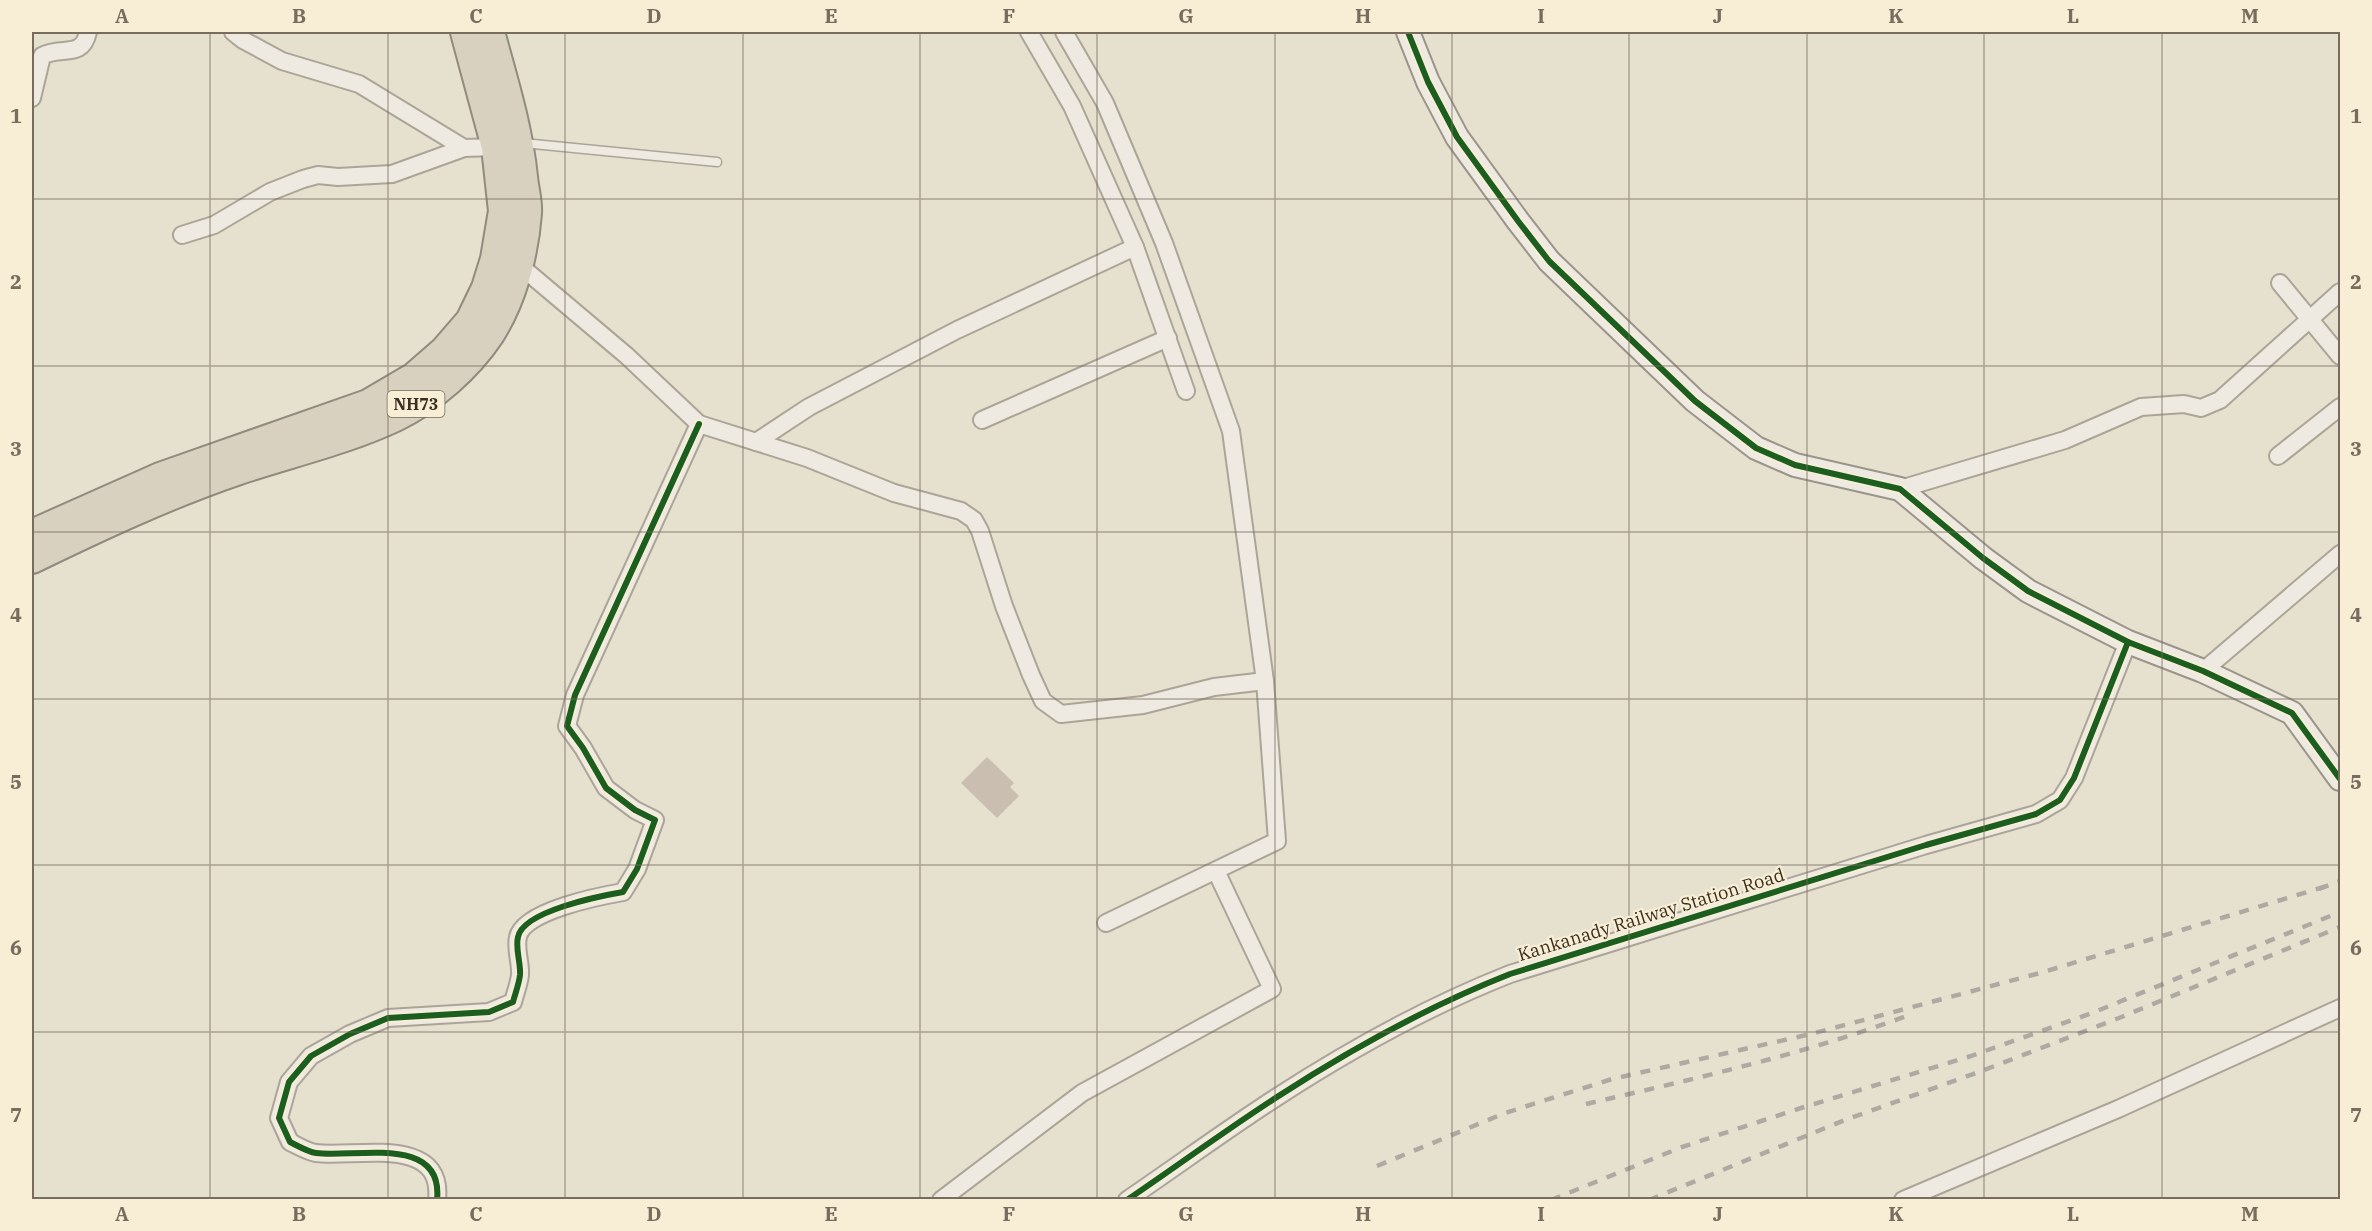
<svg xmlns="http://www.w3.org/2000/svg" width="2372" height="1231" viewBox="0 0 2372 1231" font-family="'IBM Plex Serif',serif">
  <rect width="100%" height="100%" fill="#e6e0cf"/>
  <!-- building -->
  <path fill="#cabeb0" d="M987 757 1014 783 1010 787 1019 796 997 818 961 783Z"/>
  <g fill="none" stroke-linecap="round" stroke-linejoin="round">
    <defs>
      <path id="lane" d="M523 143 717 162"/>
      <g id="street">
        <path d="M233 32 243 40 282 61 359 84 464 148 496 147"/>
        <path d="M1064 32 1105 103 1164 243 1231 431 1265 681 1277 841 1106 923"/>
        <path d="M32 98 42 56C61 45 82 60 88 32"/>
        <path d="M182 235 214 225 270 192 303 179 318 175 338 177 392 174 464 148"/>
        <path d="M1135 247 1186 391"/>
        <path d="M518 264 627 356 699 424 807 458 894 493 961 511 974 520 980 531 1004 606 1031 675 1043 701 1061 714 1143 705 1214 687 1265 681"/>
        <path d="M2280 283 2340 356"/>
        <path d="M982 420 1168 338"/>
        <path d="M756 442 809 407 957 330 1135 247 1072 106 1029 32"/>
        <path d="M2278 456 2340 407"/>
        <path d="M1900 489 2065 440 2141 407 2184 404 2201 408 2220 400 2340 292"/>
        <path d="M2203 671 2340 554"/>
        <path d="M437 1200C444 1134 355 1158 316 1153 308 1152 298 1146 290 1142L279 1118 289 1082 311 1056 350 1034 388 1018 489 1012 513 1002C515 994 519 984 520 975 521 963 515 949 518 937 523 911 600 896 623 892L637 869 655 820 635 810 606 788 583 748 567 726 575 695 699 424"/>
        <path d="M941 1200 1082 1093 1272 989 1216 871"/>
        <path d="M1127 1200C1177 1166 1226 1130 1277 1097 1351 1049 1429 1006 1510 974L1926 845 2036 814 2060 800 2074 778 2128 642"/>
        <path d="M1903 1200 2118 1109 2340 1008"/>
      </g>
      <path id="secondary" d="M1408 32 1428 82 1457 137 1518 221 1549 261 1695 401 1756 448 1795 465 1900 489 1983 558 2028 591 2128 642 2203 671 2292 713 2340 779"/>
      <g id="highway">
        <path d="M32 534 160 477 368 404 414 377 445 350 470 321 486 288 495 259 503 211 496 147 465 32"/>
        <path d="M32 559C98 527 166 495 236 471 289 453 344 441 395 417 431 400 468 367 490 334 512 300 524 254 527 213 528 202 524 189 523 177 518 127 503 80 490 32"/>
      </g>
    </defs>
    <!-- lane casing -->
    <use href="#lane" stroke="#aca597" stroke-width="11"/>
    <!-- street casing -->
    <use href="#street" stroke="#aca597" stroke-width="20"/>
    <!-- secondary casing -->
    <use href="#secondary" stroke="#9b9488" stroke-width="26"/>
    <!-- highway casing -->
    <use href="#highway" stroke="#918a7e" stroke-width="32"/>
    <!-- lane -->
    <use href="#lane" stroke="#eeeae1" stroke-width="8"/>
    <!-- street -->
    <use href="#street" stroke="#eeeae1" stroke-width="16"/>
    <!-- secondary -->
    <use href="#secondary" stroke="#eeeae1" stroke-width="22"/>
    <!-- highway -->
    <use href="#highway" stroke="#d9d1c0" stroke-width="28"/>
    <!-- rail -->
    <g stroke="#aeaaa1" stroke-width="4.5" stroke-dasharray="10 10" stroke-linecap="butt">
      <path d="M2319 889 2340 881"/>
      <path d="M1586 1104C1694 1079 1805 1054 1909 1015"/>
      <path d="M1377 1166 1505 1113 1612 1079 1811 1034 2040 973 2327 886"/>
      <path d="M1551 1200 1682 1147 1801 1108 1971 1056 2092 1013 2340 912"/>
      <path d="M1649 1200 1845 1120 1979 1072 2119 1018 2340 927"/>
    </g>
    <defs>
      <g id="cycleway">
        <path d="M1408 32 1428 82 1457 137 1518 221 1549 261 1695 401 1756 448 1795 465 1900 489 1983 558 2028 591 2128 642 2203 671 2292 713 2340 779"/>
        <path d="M437 1200C444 1134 355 1158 316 1153 308 1152 298 1146 290 1142L279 1118 289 1082 311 1056 350 1034 388 1018 489 1012 513 1002C515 994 519 984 520 975 521 963 515 949 518 937 523 911 600 896 623 892L637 869 655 820 635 810 606 788 583 748 567 726 575 695 699 424"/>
        <path d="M1127 1200C1177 1166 1226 1130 1277 1097 1351 1049 1429 1006 1510 974L1926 845 2036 814 2060 800 2074 778 2128 642"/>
      </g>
    </defs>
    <!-- cycleway casing -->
    <use href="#cycleway" stroke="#f7eed5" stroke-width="10"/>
    <!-- cycleway -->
    <use href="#cycleway" stroke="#1b5e20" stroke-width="6"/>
  </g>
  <!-- grid -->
  <path fill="none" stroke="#776c5d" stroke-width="1.5" stroke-opacity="0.55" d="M210 32V1200M388 32V1200M565 32V1200M743 32V1200M920 32V1200M1097 32V1200M1275 32V1200M1452 32V1200M1629 32V1200M1807 32V1200M1984 32V1200M2162 32V1200M32 199H2340M32 366H2340M32 532H2340M32 699H2340M32 865H2340M32 1032H2340"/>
  <g text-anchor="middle" stroke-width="4.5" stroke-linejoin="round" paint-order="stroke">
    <!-- shield labels -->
    <rect fill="#f7eed5" stroke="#736856" stroke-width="1.5" x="387.5" y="391" width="57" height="26" rx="4.5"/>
    <g font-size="16" font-weight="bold" fill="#3b2e1f">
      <text x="416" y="410">NH73</text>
    </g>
    <!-- street labels -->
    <g font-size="18" fill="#3b2e1f" stroke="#f7eed5">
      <text transform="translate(1651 915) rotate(-17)" y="6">Kankanady Railway Station Road</text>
    </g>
  </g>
  <!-- border -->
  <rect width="2372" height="1231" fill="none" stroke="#f7eed5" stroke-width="66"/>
  <rect x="33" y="33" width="2306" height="1165" fill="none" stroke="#776c5d" stroke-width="2"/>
  <g font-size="20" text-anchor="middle" font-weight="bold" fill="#776c5d">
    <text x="122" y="23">A</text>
    <text x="299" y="23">B</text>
    <text x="476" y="23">C</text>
    <text x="654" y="23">D</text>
    <text x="831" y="23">E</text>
    <text x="1009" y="23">F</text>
    <text x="1186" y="23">G</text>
    <text x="1363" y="23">H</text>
    <text x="1541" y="23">I</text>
    <text x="1718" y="23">J</text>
    <text x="1896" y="23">K</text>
    <text x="2073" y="23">L</text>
    <text x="2250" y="23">M</text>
    <text x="16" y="123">1</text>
    <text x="2356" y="123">1</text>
    <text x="16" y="289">2</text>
    <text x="2356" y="289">2</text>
    <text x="16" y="456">3</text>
    <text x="2356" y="456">3</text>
    <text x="16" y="622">4</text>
    <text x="2356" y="622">4</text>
    <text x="16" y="789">5</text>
    <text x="2356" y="789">5</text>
    <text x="16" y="955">6</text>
    <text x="2356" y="955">6</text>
    <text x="16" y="1122">7</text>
    <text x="2356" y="1122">7</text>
    <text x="122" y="1221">A</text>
    <text x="299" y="1221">B</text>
    <text x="476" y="1221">C</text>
    <text x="654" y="1221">D</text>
    <text x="831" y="1221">E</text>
    <text x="1009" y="1221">F</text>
    <text x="1186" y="1221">G</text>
    <text x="1363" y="1221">H</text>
    <text x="1541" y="1221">I</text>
    <text x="1718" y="1221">J</text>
    <text x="1896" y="1221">K</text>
    <text x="2073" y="1221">L</text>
    <text x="2250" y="1221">M</text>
  </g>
</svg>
